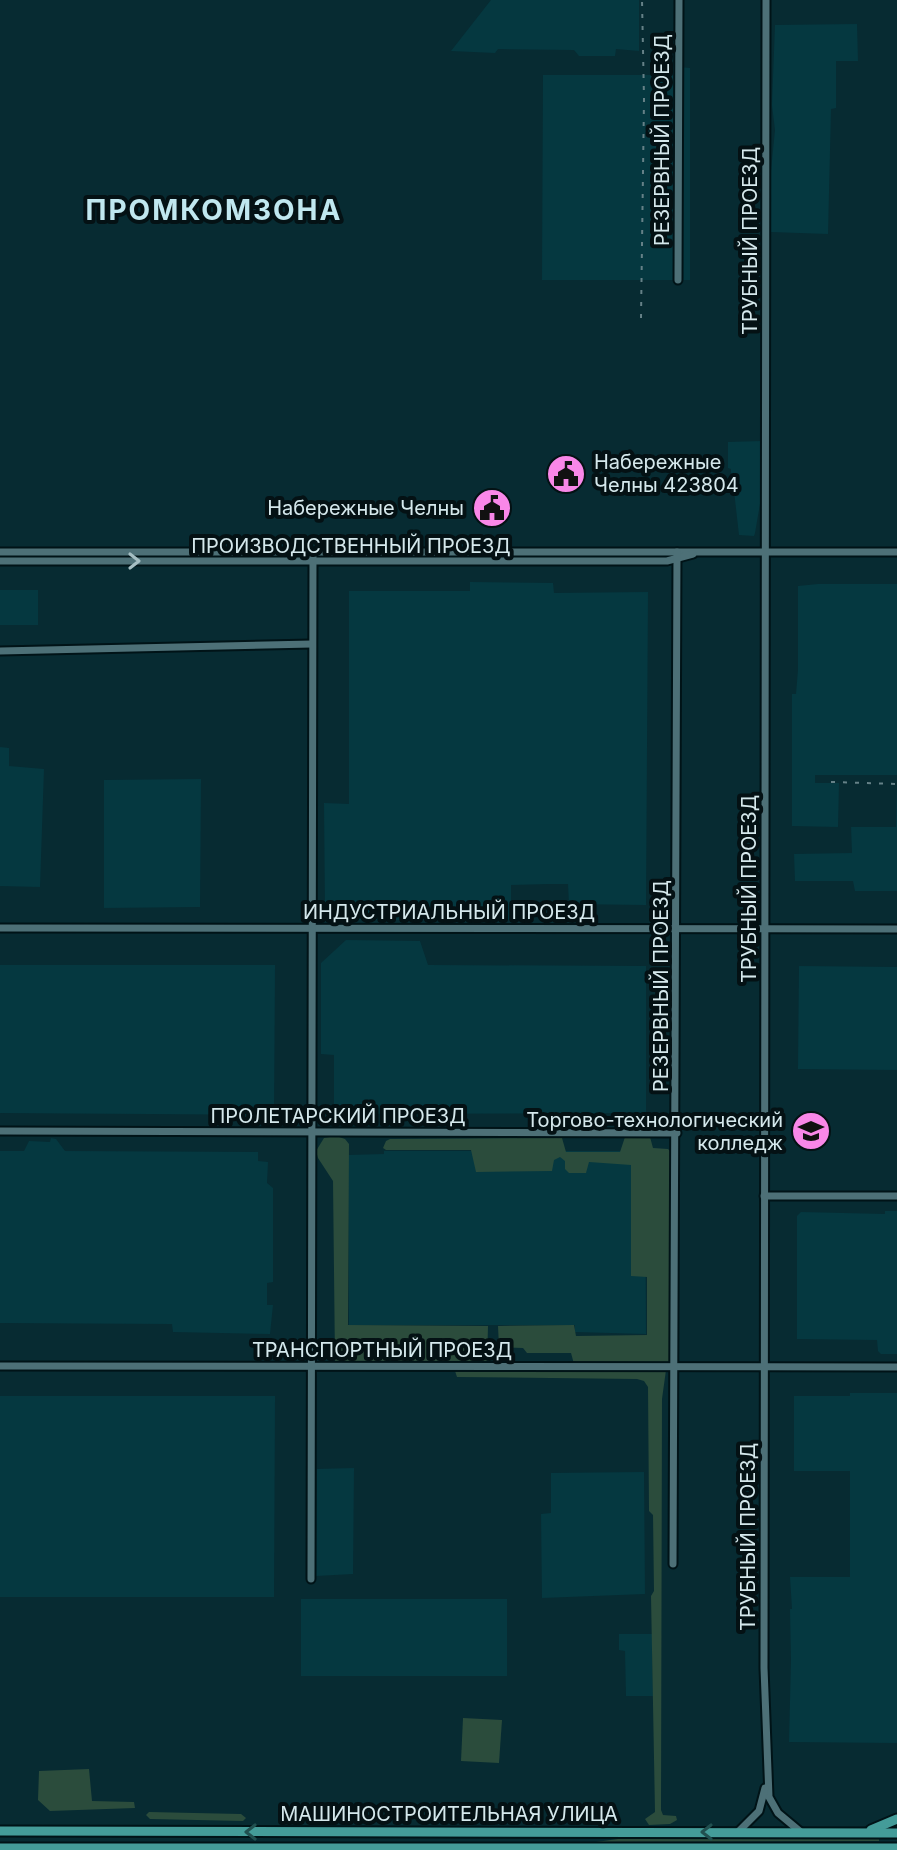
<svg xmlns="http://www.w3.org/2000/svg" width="897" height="1850" viewBox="0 0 897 1850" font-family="Inter,sans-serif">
  <rect width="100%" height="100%" fill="#072b32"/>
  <!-- built -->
  <g fill="#053840">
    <path d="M491 0H639V51L616 49 615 56H579L574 50 498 49 495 53 451 51Z"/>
    <path d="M857 24 858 61H836V108L831 109 828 234 771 232 770 181 775 130 772 105 775 25Z"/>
    <path d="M669 66 690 68V280H542L543 75H667Z"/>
    <path d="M762 441 761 498 755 533 754 536 739 535 734 491H731V469L728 468V442Z"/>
    <path d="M470 582 553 583 554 593 648 592 646 905 569 904 568 884H549L511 885V918L508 920H336L325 912 324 803 349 804V591H470Z"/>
    <path d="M818 584H897V775H815V783H839L838 827 792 826V694H796L798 670V586Z"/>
    <rect x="0" y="590" width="38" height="35"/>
    <path d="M0 747 9 748V766L44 769 40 887 0 886Z"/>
    <path d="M201 779 200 907 104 908V780Z"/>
    <path d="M897 785V891H855L853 881H795L794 854 852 853 851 827H896Z"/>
    <path d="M346 940 420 941 428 965 646 966V1113L334 1114V1055L321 1054V963Z"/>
    <path d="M0 965H275L274 1115 0 1113Z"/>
    <path d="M799 966 897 967V1070L798 1069Z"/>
    <path d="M51 1138 56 1139 65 1151 258 1152V1161L268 1162 267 1183 273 1188V1282L267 1283V1305H273L270 1334 173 1332 172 1324 0 1323V1151H24L29 1141 50 1142Z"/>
    <path d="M384 1151H645L646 1334 575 1332V1325H349L348 1155 384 1154Z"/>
    <path d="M885 1211H897V1354H881L878 1351 877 1340 797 1339V1216L801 1212 885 1214Z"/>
    <path d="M850 1393H897V1743L789 1742 791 1660 790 1609H792L790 1577H850V1471H794V1396H850Z"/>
    <path d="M0 1396H275L274 1597H0Z"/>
    <path d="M354 1468 353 1574 316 1576 317 1469Z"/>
    <path d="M644 1472 645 1594 542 1598 541 1514 551 1513V1473Z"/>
    <rect x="301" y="1599" width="206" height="77"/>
    <path d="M619 1634H652L653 1696H626L625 1651 619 1650Z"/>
  </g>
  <!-- green -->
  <g fill="#2b4c3c">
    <path d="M336 1136 345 1139 349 1144 348 1325 488 1326 487 1364 335 1362 333 1181 318 1158 316 1151 324 1138Z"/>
    <path d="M625 1137H650L653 1148 668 1149 671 1152V1360L666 1364H574L571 1353H527L523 1348 499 1347 498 1326 574 1325 576 1336 647 1335V1277L631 1276V1165L589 1162 586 1173H569L565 1169V1161L560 1157 554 1160 552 1171 476 1172 471 1150H386L383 1148 386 1141 390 1139 562 1138 566 1152H620Z"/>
    <path d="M457 1368 666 1370 662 1399 661 1810 663 1815 676 1816 677 1820 670 1824 649 1825 645 1819 655 1812 651 1596 654 1591 653 1515 649 1511 648 1387 644 1381 637 1379 457 1377 455 1371Z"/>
    <path d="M463 1718 502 1720 499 1763 461 1761Z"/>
    <path d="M89 1769 92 1801 134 1802 135 1808 50 1811 38 1800 39 1771Z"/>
    <path d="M149 1812 241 1814 246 1818 243 1821 150 1819 146 1815Z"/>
    <path d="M618 1839H879V1841L596 1842Z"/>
  </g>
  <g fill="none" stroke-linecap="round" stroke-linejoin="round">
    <defs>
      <g id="minor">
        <path d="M766 0 764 1668 769 1797 778 1813 802 1833"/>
        <path d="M678 280 679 0"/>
        <path d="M0 552H897"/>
        <path d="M0 561H667L693 554"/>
        <path d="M0 651 312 644"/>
        <path d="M0 928 897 929"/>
        <path d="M0 1131 677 1133"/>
        <path d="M764 1196H897"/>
        <path d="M0 1366 897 1367"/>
        <path d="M673 1564 677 552"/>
        <path d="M311 1579 313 552"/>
        <path d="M738 1832 759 1811 765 1788"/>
      </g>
      <g id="major">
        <path d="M871 1830 897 1819"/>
        <path d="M0 1831 897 1833"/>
        <path d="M0 1848H897"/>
      </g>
    </defs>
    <!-- minor casing -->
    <use href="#minor" stroke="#001317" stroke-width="11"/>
    <!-- major casing -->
    <use href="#major" stroke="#001317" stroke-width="13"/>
    <!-- minor -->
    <use href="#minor" stroke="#4d7077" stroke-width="7"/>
    <!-- major -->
    <use href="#major" stroke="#449c99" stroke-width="9"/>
    <!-- rail -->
    <g stroke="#658187" stroke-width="2" stroke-dasharray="4 8" stroke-linecap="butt">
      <path d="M641 318 644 99 642 0"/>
      <path d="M831 782 897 784"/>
    </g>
  </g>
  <!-- one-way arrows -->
  <defs><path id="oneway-chevron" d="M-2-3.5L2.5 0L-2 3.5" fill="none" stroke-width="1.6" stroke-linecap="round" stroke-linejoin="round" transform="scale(2)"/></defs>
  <use stroke="#a5bec3" href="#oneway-chevron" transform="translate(134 561)"/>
  <g stroke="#215050">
    <use href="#oneway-chevron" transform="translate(251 1832) rotate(-180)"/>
    <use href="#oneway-chevron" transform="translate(707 1832) rotate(180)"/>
  </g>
  <!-- icons -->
  <defs>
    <symbol id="civic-disc" viewBox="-11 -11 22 22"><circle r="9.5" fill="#f987e8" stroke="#041114"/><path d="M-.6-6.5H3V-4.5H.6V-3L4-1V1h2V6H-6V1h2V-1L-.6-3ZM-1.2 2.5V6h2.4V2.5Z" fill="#111"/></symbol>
    <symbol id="university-disc" viewBox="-11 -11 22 22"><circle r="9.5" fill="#f987e8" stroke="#041114"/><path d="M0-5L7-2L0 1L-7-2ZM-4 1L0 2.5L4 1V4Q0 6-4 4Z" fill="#111"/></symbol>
  </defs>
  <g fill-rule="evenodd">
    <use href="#civic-disc" x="544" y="452" width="44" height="44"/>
    <use href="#civic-disc" x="470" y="486" width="44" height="44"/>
    <use href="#university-disc" x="789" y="1109" width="44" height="44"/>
  </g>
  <g text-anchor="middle" stroke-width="8" stroke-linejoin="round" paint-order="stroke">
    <!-- street labels -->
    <g font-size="20" fill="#d5e8ec" stroke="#041114">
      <text transform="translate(662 140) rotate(-90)" y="7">РЕЗЕРВНЫЙ ПРОЕЗД</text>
      <text transform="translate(750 241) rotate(-90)" y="7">ТРУБНЫЙ ПРОЕЗД</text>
      <text x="351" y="553">ПРОИЗВОДСТВЕННЫЙ ПРОЕЗД</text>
      <text transform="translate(749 889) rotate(-90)" y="7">ТРУБНЫЙ ПРОЕЗД</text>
      <text x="449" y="919">ИНДУСТРИАЛЬНЫЙ ПРОЕЗД</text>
      <text transform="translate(661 986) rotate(-90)" y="7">РЕЗЕРВНЫЙ ПРОЕЗД</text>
      <text x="338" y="1123">ПРОЛЕТАРСКИЙ ПРОЕЗД</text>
      <text x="382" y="1357">ТРАНСПОРТНЫЙ ПРОЕЗД</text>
      <text transform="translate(748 1537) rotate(-90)" y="7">ТРУБНЫЙ ПРОЕЗД</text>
      <text x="449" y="1821">МАШИНОСТРОИТЕЛЬНАЯ УЛИЦА</text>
    </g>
    <!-- poi labels -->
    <g font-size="20" fill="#d5e8ec" stroke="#041114" text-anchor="end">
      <text x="594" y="469" text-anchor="start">Набережные<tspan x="594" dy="23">Челны 423804</tspan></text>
      <text x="464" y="515">Набережные Челны</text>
      <text x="783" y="1127">Торгово-технологический<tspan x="783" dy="23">колледж</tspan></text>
    </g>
    <!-- district labels -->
    <g font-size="28" font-weight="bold" letter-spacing="2" fill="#c0e7ef" stroke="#041114">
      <text x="214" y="220">ПРОМКОМЗОНА</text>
    </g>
  </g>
</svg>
